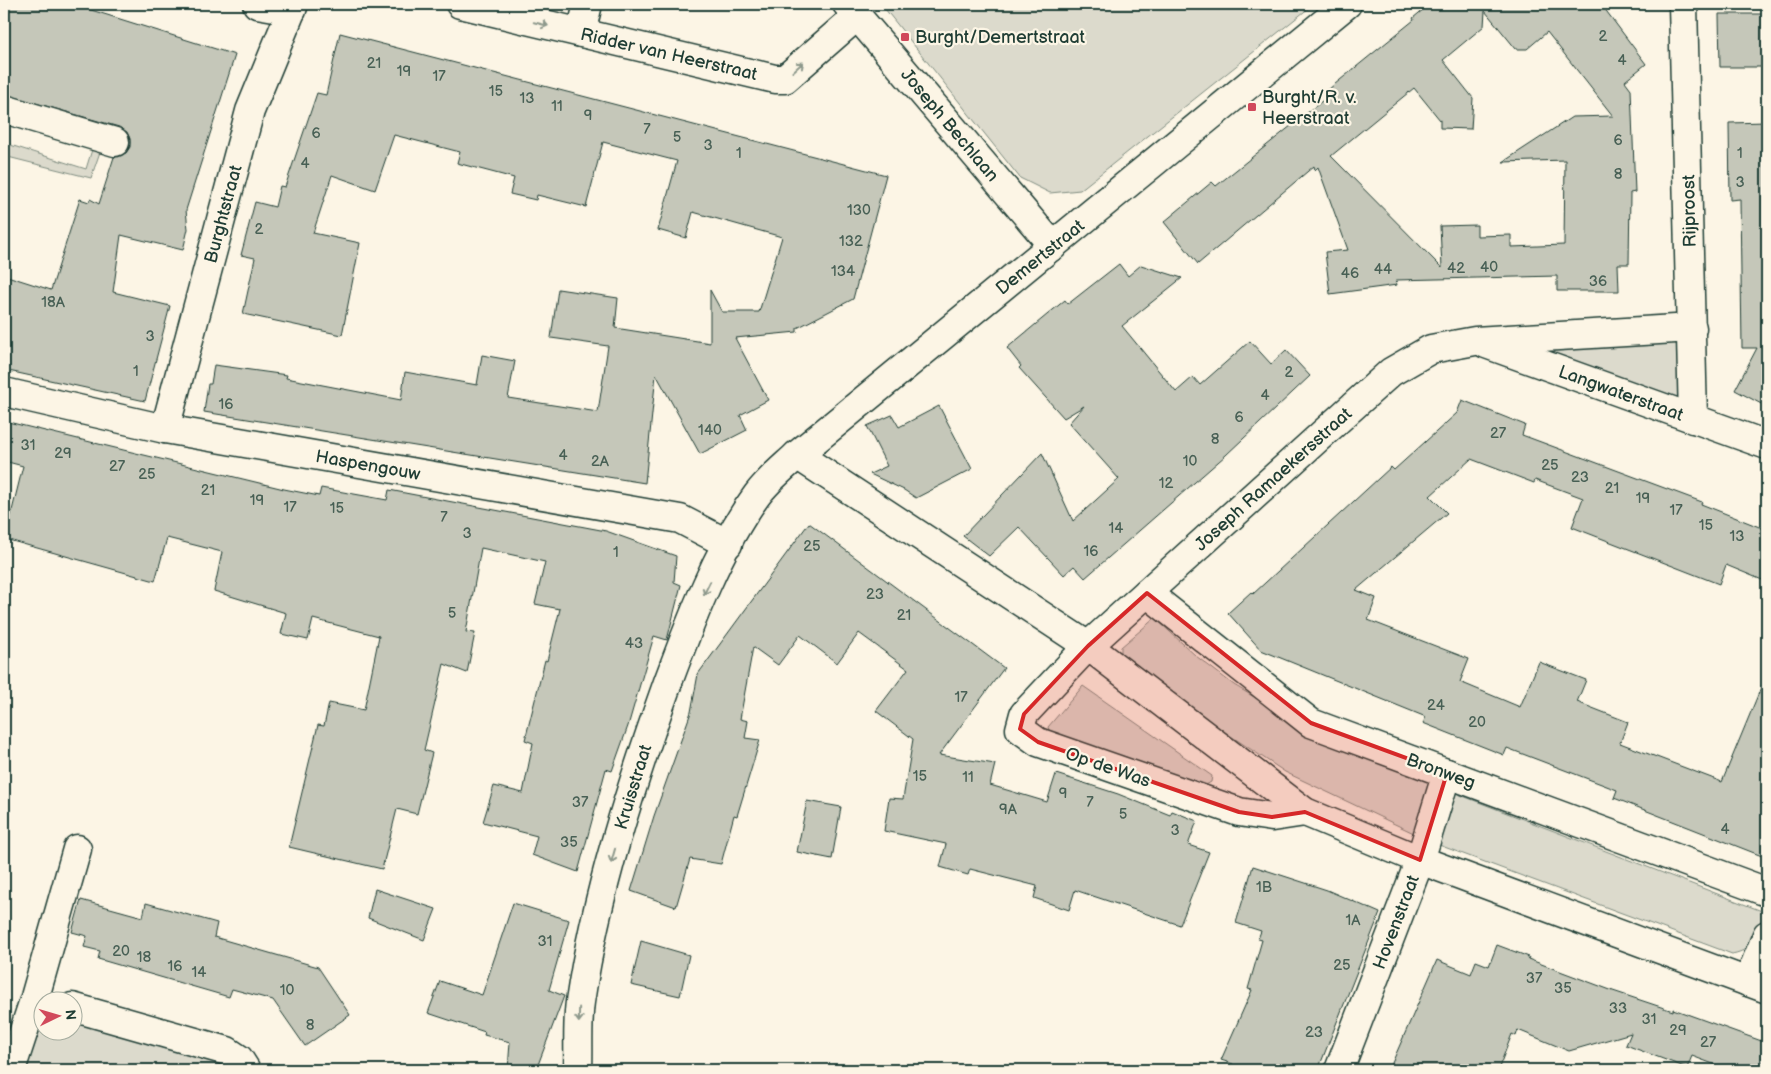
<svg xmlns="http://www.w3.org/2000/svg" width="1771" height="1074" viewBox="0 0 1771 1074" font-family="'Balsamiq Sans',sans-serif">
  <rect width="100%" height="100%" fill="#fcf5e5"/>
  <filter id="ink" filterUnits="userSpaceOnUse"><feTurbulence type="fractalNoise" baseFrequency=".02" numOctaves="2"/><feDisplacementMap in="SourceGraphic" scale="10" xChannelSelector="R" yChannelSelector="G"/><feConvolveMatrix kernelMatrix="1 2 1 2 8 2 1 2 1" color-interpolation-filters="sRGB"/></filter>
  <g filter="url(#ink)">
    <!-- green -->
    <g fill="#dcdacc" stroke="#7e8c80">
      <path d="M881 4H1314L1080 190 1050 193 1020 178Z"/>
      <path d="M4 143 86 169 94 143 101 149 91 178 4 156Z"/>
      <path d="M1686 335 1687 412 1495 343Z"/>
      <path d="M1155 618 1196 656 1234 685 1311 731 1455 793 1767 913C1759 935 1756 949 1732 954L1439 845 1285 772 1121 663V647Z"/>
      <path d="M1083 686 1212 776 1211 782 1206 785 1051 736 1048 727Z"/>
      <path d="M73 1018 224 1063 232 1070H21L33 1034 42 1025V1032H72Z"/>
    </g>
    <!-- building -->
    <g fill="#c5c7b9" stroke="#1f3d34" fill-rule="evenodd">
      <path d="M4 4H72L235 55 186 210 188 229 183 250 121 235 113 292 170 306 145 401 4 370V275L51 290 80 199 89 202 90 199 99 204 114 157 126 153 130 147V139L127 132 119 127 4 94Z"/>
      <path d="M1430 4H1601L1646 64 1625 81 1631 89 1635 192 1630 193 1629 264H1618L1619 291H1557V276L1396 280 1397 285 1330 294 1325 252 1348 250 1318 167 1315 170 1314 166 1198 264 1164 222 1212 182 1216 186 1327 97 1324 93 1414 20 1413 18ZM1485 11 1516 49H1527L1547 32 1613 116 1572 117 1503 162 1565 160 1564 245 1511 247V235L1477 236V225L1440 226 1442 268 1331 156 1414 88 1440 120V128L1471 129 1473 98 1443 60 1484 26Z"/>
      <path d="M1719 14H1767V67H1720Z"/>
      <path d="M340 33 886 175 853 299 797 328V332L735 338 768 400 740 415 747 430 700 454 656 374 645 483 204 412 208 384H211L214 365 287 375 286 378 401 400 405 372 477 385 482 355 515 361 508 398 598 412 608 346 551 338 558 289 618 298 615 328 710 343V290L722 312H759L782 237 693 212 686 238 658 230 677 161 603 142 586 207 537 195 536 200 510 194 514 178 457 163 460 152 394 135 375 190 332 175 313 233 360 243 342 335 243 314 255 258 241 255 255 202 275 207 280 186 285 187 317 93 326 95Z"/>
      <path d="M1766 122 1767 136V407L1735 390 1757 348H1742L1740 199 1730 200 1729 123Z"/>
      <path d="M1119 264 1128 276 1141 265 1182 278 1122 326 1176 392 1193 377 1200 385 1250 341 1271 364 1286 350 1310 376 1226 455 1085 578 1074 566 1064 575 1019 527 989 556 963 536 1042 453 1073 521 1119 479 1069 423 1084 406 1064 418 1019 368 1021 366 1007 348 1065 300 1068 304Z"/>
      <path d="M1462 400 1525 425 1522 435 1702 502 1701 504 1767 530V582L1726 565 1719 584 1572 527 1583 498 1535 480 1534 483 1471 459 1430 496 1447 513 1356 590 1376 598 1368 620 1469 659 1460 682 1520 707 1539 662 1586 680 1577 702 1628 722 1620 743 1722 782 1767 673V858L1614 798 1617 790 1507 748 1504 755 1423 723 1426 717 1261 650 1228 613 1251 592 1253 594 1391 467 1394 470 1457 413Z"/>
      <path d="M939 406 972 469 916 498 904 490 870 474 887 466 867 426 892 415 899 427Z"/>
      <path d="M4 421 284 489 319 496 321 488 387 500 389 490 606 531 676 556 674 582 681 585 667 640 654 636 628 726 612 771 606 769 578 872 532 855 537 836 483 822 494 786 523 793 533 743 525 740 545 660 547 661 560 609 535 604 545 562 481 548 466 632 475 633 467 673 444 664 424 750 432 753 417 814 397 809 382 869 289 847 318 725 324 726 329 703 364 710 379 636 313 619 308 640 281 634 286 613 214 591 222 552 167 538 155 581 5 539 23 466 4 461Z"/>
      <path d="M809 523 1004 668 939 755 995 764 990 785 1047 802 1056 774 1118 794 1170 815 1172 811 1197 821 1188 845 1209 852 1180 925 1075 890 1069 910 1034 898 1037 886 970 869 968 875 940 867 946 844 884 831 889 798 903 799 913 739 876 711 908 669 859 633 837 663 800 635 778 665 753 647 740 719 748 721 745 738 760 740 737 816 734 815 721 864 690 859 676 907 631 891 654 816 691 712 698 674Z"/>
      <path d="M807 801 841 807 832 859 797 852Z"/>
      <path d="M1253 866 1327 890 1380 913 1318 1070H1230L1233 1064 1221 1060 1252 990 1248 989 1262 940 1258 939 1261 931 1236 923Z"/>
      <path d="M375 889 436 909 424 940 368 918Z"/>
      <path d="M81 900 143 917 146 903 217 923 214 937 318 967 350 1015 305 1046 273 1000 232 989 229 997 98 959 100 951 84 947 87 936 72 932Z"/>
      <path d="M513 903 569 920 549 990 564 996 536 1070H508L510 1042 484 1035 485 1032 428 1013 440 981 482 995Z"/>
      <path d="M641 941 689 955 680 996 631 985Z"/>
      <path d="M1497 945 1529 957 1528 959 1613 991 1673 1011V1009L1767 1043V1070H1729L1692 1056 1687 1068 1626 1045 1631 1033 1569 1051 1518 1030 1516 1036 1512 1034 1498 1070H1389L1437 960 1471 974 1476 961 1489 966Z"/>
    </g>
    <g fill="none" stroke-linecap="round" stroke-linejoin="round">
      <defs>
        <g id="minor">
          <path d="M257 4 292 10"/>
          <path d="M460 4 775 79H785L857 16"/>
          <path d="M847 4 1053 246"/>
          <path d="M1683 4 1693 419"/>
          <path d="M581 33 588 4"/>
          <path d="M4 109 115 142"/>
          <path d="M1486 344 1767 445"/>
          <path d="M4 392 165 429 680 519 728 544"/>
          <path d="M165 429 250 111 294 4"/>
          <path d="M797 455 1088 646 1305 812 1420 860 1767 989"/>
          <path d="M1147 593 1311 723 1767 892"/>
          <path d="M1305 812 1272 817 1239 812 1038 742 1020 729 1024 714 1088 646 1391 372 1431 349 1475 341 1692 328"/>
          <path d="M1748 982 1767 935"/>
          <path d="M72 1007 227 1051 239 1059 246 1070"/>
          <path d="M11 1070 35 997 77 849"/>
          <path d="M578 1070C579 1048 577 1024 580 1002 596 893 631 786 668 682 690 623 719 546 757 495 768 480 783 468 797 455L1347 4"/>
          <path d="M1339 1070 1420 860 1447 773"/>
        </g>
      </defs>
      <!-- minor casing -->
      <use href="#minor" stroke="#1f3d34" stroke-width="31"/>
      <!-- minor -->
      <use href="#minor" stroke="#fcf5e5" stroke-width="28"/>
    </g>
    <!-- one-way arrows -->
    <defs><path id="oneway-shaft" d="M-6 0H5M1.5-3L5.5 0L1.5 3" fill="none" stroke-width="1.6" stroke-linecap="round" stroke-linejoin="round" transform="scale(1.25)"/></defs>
    <g stroke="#8e998c">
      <use href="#oneway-shaft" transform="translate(541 24) rotate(14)"/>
      <use href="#oneway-shaft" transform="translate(798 67) rotate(-42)"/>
      <use href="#oneway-shaft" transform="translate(707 588) rotate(116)"/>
      <use href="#oneway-shaft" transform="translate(613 856) rotate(106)"/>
      <use href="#oneway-shaft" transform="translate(579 1015) rotate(91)"/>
    </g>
  </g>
  <!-- marked area -->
  <path fill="#d62828" fill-opacity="0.2" stroke="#d62828" stroke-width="4" stroke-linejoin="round" d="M1147 593 1311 723 1447 773 1420 860 1305 812 1272 817 1239 812 1038 742 1020 729 1024 714 1088 646Z"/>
  <!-- markers -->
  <g fill="#d1495b" stroke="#fcf5e5" stroke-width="2">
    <rect x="900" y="32" width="10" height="10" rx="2.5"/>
    <rect x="1247" y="102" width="10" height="10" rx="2.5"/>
  </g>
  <g text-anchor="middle" stroke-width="4.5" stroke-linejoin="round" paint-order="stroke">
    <!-- number labels -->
    <g font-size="15" fill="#486055">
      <text x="1603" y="41">2</text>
      <text x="1622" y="65">4</text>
      <text x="374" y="68">21</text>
      <text x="404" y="76">19</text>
      <text x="439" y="81">17</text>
      <text x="496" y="96">15</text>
      <text x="527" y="103">13</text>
      <text x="557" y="111">11</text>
      <text x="588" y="120">9</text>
      <text x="647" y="134">7</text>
      <text x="316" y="138">6</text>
      <text x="677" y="142">5</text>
      <text x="1618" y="145">6</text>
      <text x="708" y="150">3</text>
      <text x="739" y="158">1</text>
      <text x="1740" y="158">1</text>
      <text x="305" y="168">4</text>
      <text x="1618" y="179">8</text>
      <text x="1740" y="187">3</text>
      <text x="859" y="215">130</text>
      <text x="259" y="234">2</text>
      <text x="851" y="246">132</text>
      <text x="1489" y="272">40</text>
      <text x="1456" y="273">42</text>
      <text x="1383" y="274">44</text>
      <text x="843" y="276">134</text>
      <text x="1350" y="278">46</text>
      <text x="1598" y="286">36</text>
      <text x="53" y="307">18A</text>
      <text x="150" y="341">3</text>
      <text x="136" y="376">1</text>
      <text x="1289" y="377">2</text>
      <text x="1265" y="400">4</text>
      <text x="226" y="409">16</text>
      <text x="1239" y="422">6</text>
      <text x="710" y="435">140</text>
      <text x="1498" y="438">27</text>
      <text x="1215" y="444">8</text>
      <text x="28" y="450">31</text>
      <text x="63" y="458">29</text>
      <text x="563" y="460">4</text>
      <text x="600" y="466">2A</text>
      <text x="1190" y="466">10</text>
      <text x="1550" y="470">25</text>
      <text x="117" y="471">27</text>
      <text x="147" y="479">25</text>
      <text x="1580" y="482">23</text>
      <text x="1166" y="488">12</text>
      <text x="1612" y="493">21</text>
      <text x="208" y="495">21</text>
      <text x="1643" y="503">19</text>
      <text x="257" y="505">19</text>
      <text x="290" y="512">17</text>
      <text x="337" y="513">15</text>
      <text x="1676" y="515">17</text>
      <text x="444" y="522">7</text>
      <text x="1706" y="530">15</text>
      <text x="1116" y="533">14</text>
      <text x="467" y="538">3</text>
      <text x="1737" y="541">13</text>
      <text x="812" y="551">25</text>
      <text x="1091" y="556">16</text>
      <text x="616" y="557">1</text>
      <text x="875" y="599">23</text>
      <text x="452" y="618">5</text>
      <text x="904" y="620">21</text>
      <text x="634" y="648">43</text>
      <text x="961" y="702">17</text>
      <text x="1436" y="710">24</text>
      <text x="1477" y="727">20</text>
      <text x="920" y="781">15</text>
      <text x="968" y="782">11</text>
      <text x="1063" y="798">9</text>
      <text x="580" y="807">37</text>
      <text x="1090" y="807">7</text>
      <text x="1008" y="814">9A</text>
      <text x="1123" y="819">5</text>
      <text x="1725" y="834">4</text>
      <text x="1175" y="835">3</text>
      <text x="569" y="847">35</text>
      <text x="1264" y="892">1B</text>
      <text x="1353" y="925">1A</text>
      <text x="545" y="946">31</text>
      <text x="121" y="956">20</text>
      <text x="144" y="962">18</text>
      <text x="1342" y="970">25</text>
      <text x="175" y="971">16</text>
      <text x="199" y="977">14</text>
      <text x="1534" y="983">37</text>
      <text x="1563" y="993">35</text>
      <text x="287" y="995">10</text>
      <text x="1618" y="1013">33</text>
      <text x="1649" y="1024">31</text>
      <text x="310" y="1030">8</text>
      <text x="1678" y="1035">29</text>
      <text x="1314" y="1037">23</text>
      <text x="1708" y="1047">27</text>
    </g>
    <!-- poi labels -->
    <g font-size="18" fill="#1f3d34" stroke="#fcf5e5" text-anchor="start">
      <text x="915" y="43">Burght/Demertstraat</text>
      <text x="1262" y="103">Burght/R. v.<tspan x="1262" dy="21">Heerstraat</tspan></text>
    </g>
    <!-- street labels -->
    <g font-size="18" fill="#1f3d34" stroke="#fcf5e5">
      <text transform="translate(669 54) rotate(13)" y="6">Ridder van Heerstraat</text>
      <text transform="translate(950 125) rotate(50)" y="6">Joseph Bechlaan</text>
      <text transform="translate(1689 211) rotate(-91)" y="6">Rijproost</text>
      <text transform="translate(223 214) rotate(-75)" y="6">Burghtstraat</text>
      <text transform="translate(1040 257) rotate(-39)" y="6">Demertstraat</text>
      <text transform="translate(1621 393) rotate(20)" y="6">Langwaterstraat</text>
      <text transform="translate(368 465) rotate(10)" y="6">Haspengouw</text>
      <text transform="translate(1273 479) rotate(-42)" y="6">Joseph Ramaekersstraat</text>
      <text transform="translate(1108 767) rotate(19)" y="6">Op de Was</text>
      <text transform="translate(1441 771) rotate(20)" y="6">Bronweg</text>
      <text transform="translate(633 787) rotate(-73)" y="6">Kruisstraat</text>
      <text transform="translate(1396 922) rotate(-69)" y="6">Hovenstraat</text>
    </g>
  </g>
  <!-- margin -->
  <rect width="1771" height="1074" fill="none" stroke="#fcf5e5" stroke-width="20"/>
  <rect x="10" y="10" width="1751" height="1054" fill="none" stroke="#1f3d34" stroke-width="2" filter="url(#ink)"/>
  <!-- north arrow -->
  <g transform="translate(58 1016) rotate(85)"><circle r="24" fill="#fcf5e5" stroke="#a4ab9e"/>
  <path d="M0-4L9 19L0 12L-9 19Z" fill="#d1495b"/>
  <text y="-8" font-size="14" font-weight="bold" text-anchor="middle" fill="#1f3d34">N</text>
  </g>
</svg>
